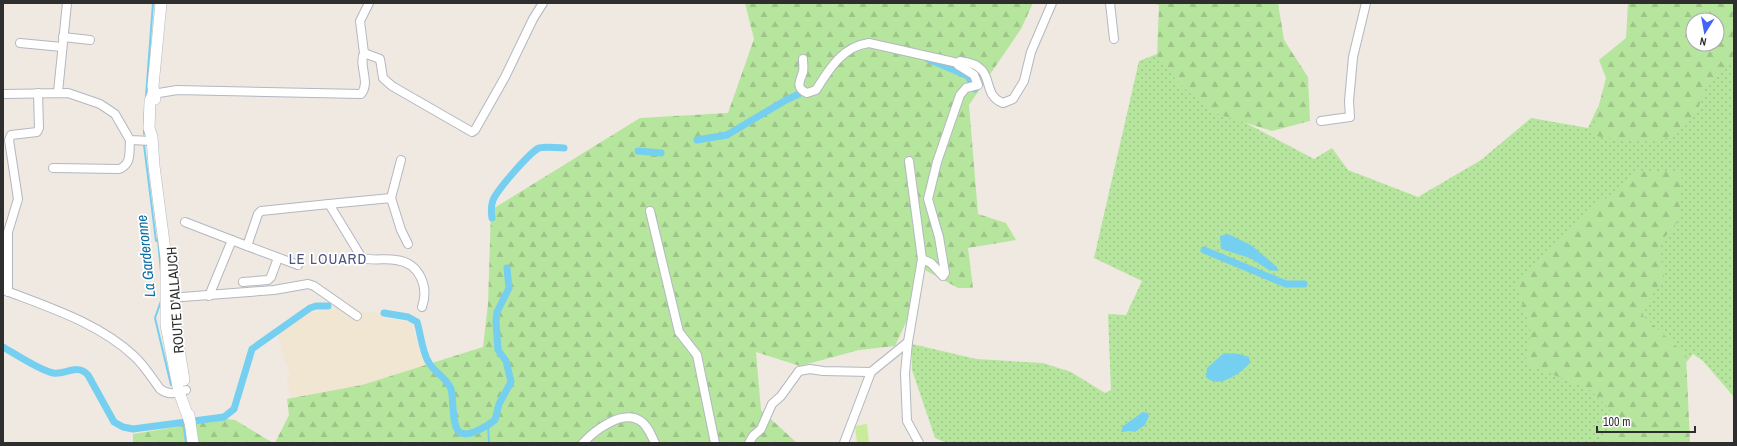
<svg xmlns="http://www.w3.org/2000/svg" width="1737" height="446" viewBox="0 0 1737 446" font-family="'Archivo Narrow',sans-serif">
  <defs>
    <pattern id="grass-dots" width="8" height="8" patternUnits="userSpaceOnUse"><rect width="8" height="8" fill="#b6e59e"/><path d="M2 2h.1M6 6h.1" fill="none" stroke="#9dc588" stroke-width="1.8" stroke-linecap="round"/></pattern>
    <pattern id="forest-firs" width="22" height="20" patternUnits="userSpaceOnUse"><rect width="22" height="20" fill="#b6e59e"/><path d="M5 1l3.5 6h-7zM16 11l3.5 6h-7z" fill="#9dc588"/></pattern>
  </defs>
  <rect width="100%" height="100%" fill="#efe9e1"/>
  <!-- education -->
  <path fill="#f0e6d1" d="M330 307 382 314V318L411 322 420 354 432 373 293 409 287 380 290 375 278 335 310 310 315 313 329 310Z"/>
  <!-- grass -->
  <path fill="url(#grass-dots)" fill-rule="evenodd" d="M1677 3 1734 23V397L1703 361 1693 354 1621 443H947L935 438 912 370V344L976 359 1043 363 1071 372 1105 393 1111 390 1108 314 1126 315 1142 281 1094 258 1139 61 1157 54 1246 123 1314 159 1332 148 1348 170 1418 197 1481 160 1531 118 1588 128 1597 109ZM1693 20H1717V44H1693Z"/>
  <!-- forest -->
  <g fill="url(#forest-firs)" fill-rule="evenodd">
    <path d="M745 3H1033L1021 29 969 105 978 214 1006 223 1016 240 968 248 973 288H958L925 270 912 309 895 346 859 350 800 366 756 352 761 410 797 443H275L289 415 287 399 362 385 483 347 488 304 491 210 640 118 728 113 754 39Z"/>
    <path d="M1151 3H1278L1284 40 1308 77 1310 121 1272 131 1214 113 1179 84 1157 56 1159 5Z"/>
    <path d="M1628 3H1734V62C1722 71 1711 78 1704 92 1701 98 1700 106 1696 112 1672 152 1630 142 1591 135L1606 78 1599 60 1626 38ZM1693 20H1717V44H1693Z"/>
    <path d="M1638 171 1682 172 1679 220 1659 244 1664 276 1641 314 1686 355 1690 443H1602L1613 413 1590 390 1525 363 1531 333 1517 286 1585 212 1619 190Z"/>
    <path d="M225 419 235 420 273 443H133V434Z"/>
  </g>
  <!-- pitch -->
  <path fill="#c9ec9a" d="M867 424 869 443H857L855 426Z"/>
  <!-- water -->
  <g fill="#75cff0">
    <path d="M1228 234 1251 245 1277 267V271L1269 270 1250 258 1221 249 1220 236Z"/>
    <path d="M1224 353 1239 354 1249 357 1250 363C1240 373 1219 390 1206 377L1207 368Z"/>
    <path d="M1143 412 1148 413 1149 416 1145 425 1135 432 1130 431 1121 432 1123 426Z"/>
  </g>
  <g fill="none" stroke-linecap="round" stroke-linejoin="round">
    <!-- stream -->
    <g stroke="#75cff0" stroke-width="2">
      <path d="M144 123 153 3"/>
      <path d="M144 128V134"/>
      <path d="M144 145 156 241 158 240 161 272"/>
      <path d="M161 301 155 318 171 385"/>
      <path d="M488 424 489 443"/>
      <path d="M184 428 186 443"/>
    </g>
    <!-- canal -->
    <g stroke="#75cff0" stroke-width="7">
      <path d="M928 59 968 76 975 89"/>
      <path d="M697 140 727 135 786 100 799 94"/>
      <path d="M638 151 661 153"/>
      <path d="M492 218C491 212 491 206 493 200 497 190 530 152 539 148 546 146 556 148 564 148"/>
      <path d="M1204 250 1286 284H1304"/>
      <path d="M384 313 408 317 417 322C421 335 422 352 429 363 435 373 447 378 451 389 454 399 451 429 461 433 470 437 489 425 495 420L499 404 511 382 506 361 498 350 496 321 497 312 509 288 507 268"/>
      <path d="M3 347C15 354 41 371 53 373 66 375 77 363 88 375L114 422 123 427 133 429 224 417 234 409 252 349 310 308 316 306H328"/>
    </g>
    <defs>
      <g id="minor">
        <path d="M1110 3 1114 39"/>
        <path d="M63 37 90 40"/>
        <path d="M20 43 62 47"/>
        <path d="M364 53 360 21 369 3"/>
        <path d="M803 59C803 63 804 68 803 72 800 81 795 88 807 93L816 90C829 69 843 46 869 43L958 63"/>
        <path d="M58 92 67 3"/>
        <path d="M3 94 68 93 100 104 115 114 130 140 152 141"/>
        <path d="M153 94 177 90 361 94C371 83 358 65 364 53L380 59 383 78 392 86 472 132 475 130 505 77 533 19 543 3"/>
        <path d="M1321 121 1350 117 1349 101 1353 57 1366 3"/>
        <path d="M909 161 922 259"/>
        <path d="M53 168 119 169C132 164 129 152 130 140"/>
        <path d="M391 198 401 160"/>
        <path d="M329 204 391 198 401 230 408 244"/>
        <path d="M650 211 679 332 697 355 715 443"/>
        <path d="M185 222 247 246 258 214 261 211 329 204 362 258C374 261 385 258 396 260 420 263 429 287 422 307"/>
        <path d="M247 246 298 265"/>
        <path d="M243 282 268 280 271 277 278 258"/>
        <path d="M4 290C48 307 99 323 134 356 144 365 152 378 160 389 169 396 176 393 186 390"/>
        <path d="M8 292V232L18 199 9 140 11 135 37 132 39 128 38 93"/>
        <path d="M209 296 232 240"/>
        <path d="M169 298 274 290 308 284 314 286 357 316"/>
        <path d="M908 342 905 373 907 421 919 443"/>
        <path d="M583 443C594 431 621 410 639 420 647 424 651 435 655 443"/>
        <path d="M749 443 753 436 761 429 772 404 781 396 799 371 810 369 823 371 871 372"/>
        <path d="M844 443 871 372 908 342 922 259 931 263 943 276 945 273 939 237 928 199 937 162 960 95 966 88 978 85 974 75 958 65 960 61C1000 66 978 93 1003 103L1013 99 1024 81 1031 52 1052 3"/>
      </g>
      <g id="secondary">
        <path d="M153 94 150 101 149 128 152 137 154 166 166 258V325L179 392 190 422"/>
        <path d="M155 99 153 86 161 3"/>
        <path d="M173 260 175 325 184 380"/>
        <path d="M189 415 193 443"/>
      </g>
    </defs>
    <!-- minor casing -->
    <use href="#minor" stroke="#b4b7c1" stroke-width="10"/>
    <!-- secondary casing -->
    <use href="#secondary" stroke="#b4b7c1" stroke-width="12"/>
    <!-- minor -->
    <use href="#minor" stroke="#fff" stroke-width="8"/>
    <!-- secondary -->
    <use href="#secondary" stroke="#fff" stroke-width="11"/>
  </g>
  <g text-anchor="middle" stroke-width="3.5" stroke-linejoin="round" paint-order="stroke">
    <!-- street labels -->
    <g font-size="14" fill="#2e2e2e" stroke="#fff">
      <text transform="translate(175 300) rotate(-94)" y="5">ROUTE D'ALLAUCH</text>
    </g>
    <!-- water labels -->
    <g font-size="15" font-style="italic" fill="#0d6fa3" stroke="#fff">
      <text transform="translate(146 256) rotate(-96)" y="5">La Garderonne</text>
    </g>
    <!-- neighbourhood labels -->
    <g font-size="15" letter-spacing="1" fill="#4d5680" stroke="#fff">
      <text x="328" y="264">LE LOUARD</text>
    </g>
  </g>
  <!-- border -->
  <rect width="1737" height="446" fill="none" stroke="#2e2e2e" stroke-width="8"/>
  <!-- north arrow -->
  <g transform="translate(1705 32) rotate(191)"><circle r="19" fill="#ffffff" stroke="#ababab"/>
  <path d="M0-3L7 15L0 10L-7 15Z" fill="#4264fb"/>
  <text y="-6" font-size="11" font-weight="bold" text-anchor="middle" fill="#2e2e2e">N</text>
  </g>
  <!-- scale -->
  <path d="M1597 426v6h98v-6" fill="none" stroke="#2e2e2e" stroke-width="2"/>
  <text x="1603" y="426" font-size="12" fill="#2e2e2e" stroke="#ffffff" stroke-width="3" paint-order="stroke">100 m</text>
</svg>
